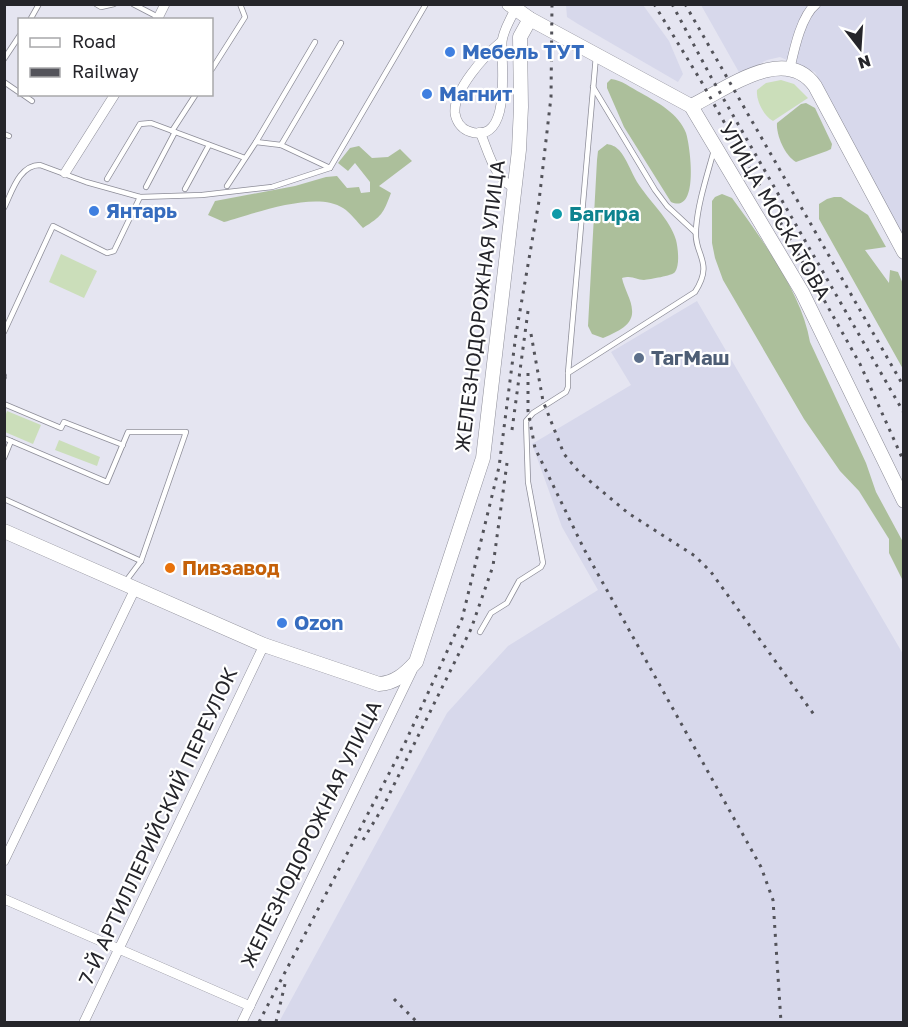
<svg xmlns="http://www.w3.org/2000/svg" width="908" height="1027" viewBox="0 0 908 1027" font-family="'Golos Text',sans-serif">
  <rect width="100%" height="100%" fill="#e5e5f1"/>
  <!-- built -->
  <g fill="#d7d8eb">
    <path d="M566 5H643L669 41 683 74 678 82 578 24 567 17Z"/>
    <path d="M701 5H903V236L815 72 780 57 767 60 740 74Z"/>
    <path d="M697 301 903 654V1022H279L447 713 508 646 598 590 562 527 532 444 631 385 611 352Z"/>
  </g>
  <!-- green -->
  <g fill="#cbdeba">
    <path d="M781 80 794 84 808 98 773 121C764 116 756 101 757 90L766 83Z"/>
    <path d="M61 254 97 271 84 298 49 282Z"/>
    <path d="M7 411 41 425 33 444 5 432V417Z"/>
    <path d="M59 440 100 457 97 466 55 450Z"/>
  </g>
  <!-- forest -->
  <g fill="#acbf9b">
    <path d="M611 79C622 80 631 88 641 93 657 102 679 114 686 133 690 145 700 215 671 202L624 127 607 88V83Z"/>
    <path d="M806 103 815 108 832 144 831 149 827 151 796 162C785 156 776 135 777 123L801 104Z"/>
    <path d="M607 144C612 145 615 146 619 150 627 159 631 172 637 182 649 201 670 219 676 240 678 248 680 265 675 272 672 276 650 279 644 280 636 280 633 275 622 278 624 288 632 301 632 310 634 326 614 333 603 338L592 334 588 326 597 160 598 151Z"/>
    <path d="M359 146 372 158 388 157 400 149 412 161 379 186 391 193C383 214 382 216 363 228 357 222 351 213 343 208 316 190 253 214 224 222L208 215 215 201 295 186 326 177 337 176 347 188 359 187 361 193 370 192V182L355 163 348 171 338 163 350 148Z"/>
    <path d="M722 194 732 198C761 238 802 293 810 342L866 463 876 492 903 542V581L889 553V539L859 491 840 471 804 419 723 280 715 258 712 243V201L715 197Z"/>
    <path d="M834 197H841L868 215 886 247 865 250 889 283 890 270 898 272 903 284V369L819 219V204L827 199Z"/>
  </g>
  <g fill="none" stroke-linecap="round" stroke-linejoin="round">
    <defs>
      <g id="lane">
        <path d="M96 4 101 7 114 4"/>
        <path d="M133 4 158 17"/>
        <path d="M30 20 39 4"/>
        <path d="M4 59 20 35"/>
        <path d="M212 69 245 17 240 4"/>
        <path d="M4 82 20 93"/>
        <path d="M593 87 655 190 667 206 695 232"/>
        <path d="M22 94 32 101"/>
        <path d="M172 131 196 94"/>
        <path d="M4 134 9 136"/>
        <path d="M281 145 256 142 315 42"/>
        <path d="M330 168 281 145 341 43"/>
        <path d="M107 179 140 124 151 123 245 158"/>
        <path d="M227 186 256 142"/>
        <path d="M146 187 175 132"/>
        <path d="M185 189 209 145"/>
        <path d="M4 208C12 192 19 165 40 165L86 182 140 197 202 195 272 187 330 168 426 4"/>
        <path d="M4 332 53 226 107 253 114 251 140 197"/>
        <path d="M568 373 596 56"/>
        <path d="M4 376V377"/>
        <path d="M4 404 61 428 64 422 123 445"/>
        <path d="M4 438 11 441 4 458"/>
        <path d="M11 441 107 482 128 432H186L141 561 126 581"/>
        <path d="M4 499 141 561"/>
        <path d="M480 632 491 613 507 603 519 581 541 567 543 563 528 482 526 421 533 413 566 392 568 387V373L695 292C715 261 693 255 696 229 698 202 707 176 714 150"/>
      </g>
      <g id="street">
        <path d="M157 20 165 4"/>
        <path d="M502 41C485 55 453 90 455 113 456 121 461 128 468 131 513 148 501 63 502 43 502 32 511 19 515 9"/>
        <path d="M790 68C794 50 801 16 816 4"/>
        <path d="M480 132C489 153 494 179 516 189"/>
        <path d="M65 173 115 94"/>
        <path d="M4 861 135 589"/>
        <path d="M4 899 250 1006"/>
        <path d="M84 1022 264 645"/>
        <path d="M242 1022 412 671"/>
      </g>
      <g id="secondary">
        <path d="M509 4 530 19 691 106 802 292 904 501"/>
        <path d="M691 106C725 90 785 43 815 86L904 252"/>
        <path d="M4 531 264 645 379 684C395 683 405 674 416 662L483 458 519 150 521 107 520 37 530 19"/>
      </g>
    </defs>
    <!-- lane casing -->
    <use href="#lane" stroke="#8d8d98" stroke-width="6"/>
    <!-- street casing -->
    <use href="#street" stroke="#8d8d98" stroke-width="10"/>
    <!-- secondary casing -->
    <use href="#secondary" stroke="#8d8d98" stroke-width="15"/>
    <!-- lane -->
    <use href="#lane" stroke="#fff" stroke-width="4.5"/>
    <!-- street -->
    <use href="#street" stroke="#fff" stroke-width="9"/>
    <!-- secondary -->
    <use href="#secondary" stroke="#fff" stroke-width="14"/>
    <!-- rail -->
    <g stroke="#53535a" stroke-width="3" stroke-dasharray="3 6" stroke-linecap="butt">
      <path d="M654 4 701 81 860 364 904 462"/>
      <path d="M672 4 711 77 904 413"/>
      <path d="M685 4 904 387"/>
      <path d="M531 334 543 401 564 454 579 472 628 513 695 556 711 572 815 716"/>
      <path d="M528 373V411L535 448 584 549 761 867 773 900 781 1022"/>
      <path d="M512 430 528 311"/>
      <path d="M363 840 383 807 471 629 493 566 507 463"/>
      <path d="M394 999 417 1022"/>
      <path d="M259 1022 405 743 462 619 499 467 516 334 539 201 551 97 552 4"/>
      <path d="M276 1022 285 984"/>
    </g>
  </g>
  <!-- markers -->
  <g fill="#3f7fe0" stroke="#fff" stroke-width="2">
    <circle cx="450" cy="52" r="6"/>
    <circle cx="427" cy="94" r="6"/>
    <circle cx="94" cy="211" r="6"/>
    <circle cx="282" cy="623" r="6"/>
  </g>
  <circle fill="#0f9aa8" stroke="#fff" stroke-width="2" cx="557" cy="214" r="6"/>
  <circle fill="#5c6f8a" stroke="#fff" stroke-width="2" cx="639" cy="358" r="6"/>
  <circle fill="#e8710a" stroke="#fff" stroke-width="2" cx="170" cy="568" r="6"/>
  <g text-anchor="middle" stroke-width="4.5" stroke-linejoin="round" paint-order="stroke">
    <!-- shop labels -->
    <g font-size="20" font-weight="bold" fill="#366cbe" stroke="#fff" text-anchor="start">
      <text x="462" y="59">Мебель ТУТ</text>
      <text x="439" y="101">Магнит</text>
      <text x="106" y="218">Янтарь</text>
      <text x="294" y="630">Ozon</text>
    </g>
    <!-- street labels -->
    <g font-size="20" fill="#25252a" stroke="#fff">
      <text transform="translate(775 211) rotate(60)" y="7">УЛИЦА МОСКАТОВА</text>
      <text transform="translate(480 306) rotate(-83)" y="7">ЖЕЛЕЗНОДОРОЖНАЯ УЛИЦА</text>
      <text transform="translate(158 826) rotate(-65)" y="7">7-Й АРТИЛЛЕРИЙСКИЙ ПЕРЕУЛОК</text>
      <text transform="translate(311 834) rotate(-64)" y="7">ЖЕЛЕЗНОДОРОЖНАЯ УЛИЦА</text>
    </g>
    <!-- culture labels -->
    <g font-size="20" font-weight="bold" fill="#0d838f" stroke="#fff" text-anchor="start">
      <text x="569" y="221">Багира</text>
    </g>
    <!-- service labels -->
    <g font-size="20" font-weight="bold" fill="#4e5e75" stroke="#fff" text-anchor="start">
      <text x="651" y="365">ТагМаш</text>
    </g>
    <!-- food labels -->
    <g font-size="20" font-weight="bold" fill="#c56008" stroke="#fff" text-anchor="start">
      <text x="182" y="575">Пивзавод</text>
    </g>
  </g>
  <!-- border -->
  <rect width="908" height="1027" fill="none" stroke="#25252a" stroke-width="12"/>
  <!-- legend -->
  <rect x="18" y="18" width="195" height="78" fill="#ffffff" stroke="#a8a8aa" stroke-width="1.5"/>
  <rect x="30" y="38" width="30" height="9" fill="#ffffff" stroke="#a8a8aa" stroke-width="1.5"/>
  <text x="72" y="48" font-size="18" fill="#25252a">Road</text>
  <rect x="30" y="68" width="30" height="9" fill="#53535a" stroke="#a8a8aa" stroke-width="1.5"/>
  <text x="72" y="78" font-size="18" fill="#25252a">Railway</text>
  <!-- north arrow -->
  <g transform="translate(860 48) rotate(163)" stroke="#ffffff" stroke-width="4.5" paint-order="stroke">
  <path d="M0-4.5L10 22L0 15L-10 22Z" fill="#25252a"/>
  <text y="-9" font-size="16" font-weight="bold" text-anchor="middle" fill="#25252a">N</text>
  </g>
</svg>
